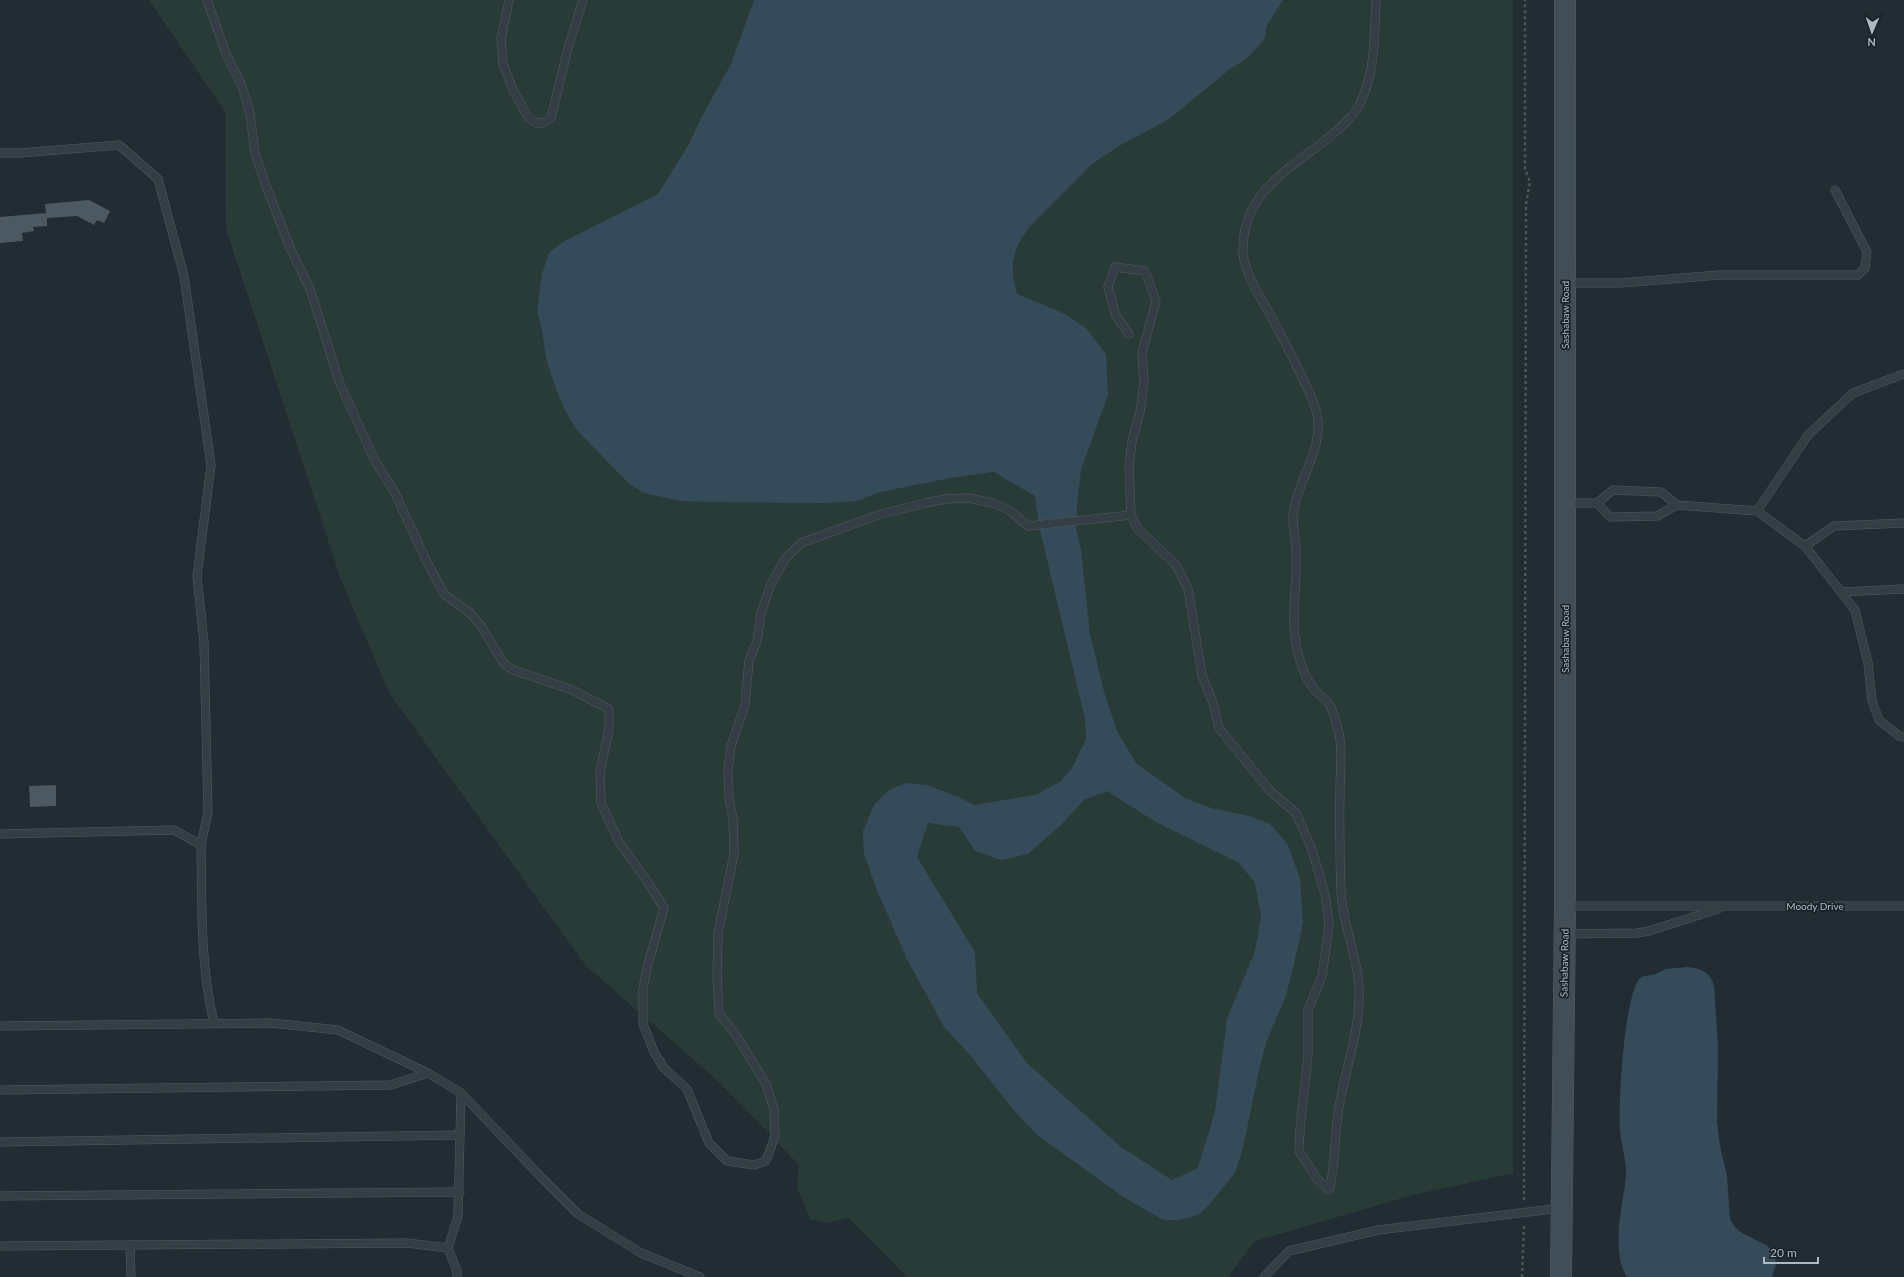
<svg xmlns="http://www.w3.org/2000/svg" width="1904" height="1277" viewBox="0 0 1904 1277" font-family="Lato,sans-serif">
  <rect width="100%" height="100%" fill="#212c33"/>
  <!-- green -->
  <path fill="#283b37" d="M149 0H1513V1173L1413 1195 1255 1241 1228 1277H907L849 1218 826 1223 810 1219 797 1188 799 1165 719 1082 586 966 389 693 341 580 226 229 225 112Z"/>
  <!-- water -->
  <g fill="#364b59" fill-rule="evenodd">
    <path d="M754 0H1283L1267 25 1264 40 1245 60 1230 69 1169 119 1119 146 1092 164 1030 226 1018 244 1013 261V276L1017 294 1065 314 1086 328 1106 354 1108 395 1081 470 1077 506 1076 528 1081 550 1090 634 1104 692 1117 731 1136 763 1185 798 1211 808 1249 816 1270 824 1287 843 1300 878 1303 921 1299 943 1286 996 1267 1040 1259 1070 1243 1148 1235 1173 1208 1206 1198 1215 1180 1220H1163L1122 1196 1036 1134 1012 1108 970 1055 944 1027 907 959 876 888 864 854 863 831 874 805 889 790 906 783 927 785 961 798 974 805 1035 795 1060 782 1072 768 1086 739 1085 719 1039 526 1035 496 994 472 950 478 880 492 857 501 824 503 711 502 681 501 644 493 629 484 576 429 564 408 553 381 546 358 542 330 537 311 542 273 549 253 561 243 658 194 689 144 702 116 731 64ZM1107 791 1154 821 1239 863 1255 883 1261 916 1255 951 1227 1019 1215 1111 1198 1168 1172 1180 1121 1147 1027 1063 977 993 975 952 917 857 928 823 959 827 975 851 1001 860 1028 854 1061 825 1084 800Z"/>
    <path d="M1687 967C1701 968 1710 972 1714 986L1718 1047 1717 1122 1720 1146 1727 1175 1730 1219 1735 1227 1742 1233 1766 1245 1775 1253 1776 1264 1772 1277H1627C1610 1251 1623 1205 1626 1176 1627 1162 1621 1145 1620 1130 1618 1104 1624 996 1640 978 1644 975 1648 976 1652 975 1657 974 1661 971 1666 969 1672 968 1680 968 1687 967Z"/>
  </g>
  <!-- building -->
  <g fill="#4c5962">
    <path d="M89 200 110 211 104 223 97 220 94 225 77 216 47 218V226L33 227 34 231 22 233 23 241 0 243V217L46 213 45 204Z"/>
    <path d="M56 785V806L30 807 29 786Z"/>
  </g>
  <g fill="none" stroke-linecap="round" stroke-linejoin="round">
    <defs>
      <g id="service">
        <path d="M207 0 226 54 241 84 250 113 255 153 266 186 291 250 310 289 340 384 376 463 394 491 425 558 444 594 470 613 481 626 504 664 513 670 572 690 609 709V729L600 772 601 803 619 842 649 884 664 908 647 968 643 989V1024L654 1052 664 1068 687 1089 709 1143 727 1161 754 1165 766 1161 775 1136 774 1109 766 1084 736 1035 719 1014 717 977 718 933 734 854 733 819 729 797 728 770 731 746 745 705 749 661 757 641 761 613 771 584 785 559 801 543 878 515 925 503 946 499 968 498 993 503 1009 510 1028 526 1131 515"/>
        <path d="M509 0 501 39 503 64 514 92 528 117 536 123H543L551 118 568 48 583 0"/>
        <path d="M0 153H20L119 145 158 179 184 276 211 465 197 576 204 643 208 812 201 845"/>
        <path d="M1566 283H1621L1719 275H1858L1865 268 1867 252 1835 190"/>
        <path d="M1129 334 1116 316 1108 287 1115 267 1145 271 1156 301 1142 353 1144 382 1140 412 1132 441 1129 467 1131 515 1137 528 1176 565 1188 589 1202 675 1213 703 1219 728 1270 791 1296 813 1311 847 1325 894 1329 925 1322 976 1308 1010V1055L1300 1129 1299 1151 1317 1179 1329 1190C1336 1165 1334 1139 1338 1113 1344 1071 1361 1031 1359 987 1357 955 1343 925 1341 893 1340 859 1339 824 1340 790 1340 770 1343 752 1339 733 1336 723 1334 710 1328 703 1324 697 1318 694 1314 689 1301 673 1296 649 1294 629 1293 603 1297 578 1296 552 1296 539 1292 527 1293 514 1297 481 1324 449 1317 415 1315 401 1306 386 1300 373 1290 352 1279 331 1268 311 1258 293 1244 272 1243 252 1241 198 1284 171 1322 143 1335 132 1349 122 1358 107 1376 75 1374 35 1376 0"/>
        <path d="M1566 503H1597"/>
        <path d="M1677 505 1657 516 1610 517 1597 503 1613 490 1661 492 1677 505 1757 511 1805 546 1855 610 1868 663 1872 701 1879 720 1899 736 1904 737"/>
        <path d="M1757 511 1808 435 1853 393 1904 374"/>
        <path d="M1805 546 1834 526 1904 523"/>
        <path d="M1841 592 1904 589"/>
        <path d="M0 834 174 830 201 845C202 904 200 965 214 1023"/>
        <path d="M1566 906H1904"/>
        <path d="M1565 934 1637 933 1649 931 1718 909"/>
        <path d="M0 1026 271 1023 338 1030 428 1073 461 1093 542 1178 578 1214 641 1253 700 1277"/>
        <path d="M0 1090 391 1085 428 1073"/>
        <path d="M0 1142 460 1135"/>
        <path d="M0 1196 460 1192"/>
        <path d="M130 1245 131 1277"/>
        <path d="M0 1246 407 1243 448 1248 457 1271V1277"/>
        <path d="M448 1248 458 1216 461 1093"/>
        <path d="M1264 1277 1289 1251 1378 1230 1561 1208"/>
      </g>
      <path id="secondary" d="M1561 1277 1565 906V0"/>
    </defs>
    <!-- service casing -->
    <use href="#service" stroke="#515b62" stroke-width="9"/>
    <!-- secondary casing -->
    <use href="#secondary" stroke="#515b62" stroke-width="22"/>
    <!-- path -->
    <g stroke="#465857" stroke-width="2.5" stroke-dasharray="3 3" stroke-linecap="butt">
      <path d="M1524 1200 1526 204 1530 182 1525 169V0"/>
      <path d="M1522 1277 1524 1225"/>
    </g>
    <!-- service -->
    <use href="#service" stroke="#343e44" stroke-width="8"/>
    <!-- secondary -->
    <use href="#secondary" stroke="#424e57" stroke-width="21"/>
  </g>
  <g text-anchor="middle" stroke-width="3.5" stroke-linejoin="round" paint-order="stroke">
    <!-- street labels -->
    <g font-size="10" fill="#aeb9c1" stroke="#192228">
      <text transform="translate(1565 315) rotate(-90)" y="4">Sashabaw Road</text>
      <text transform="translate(1565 639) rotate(-90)" y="4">Sashabaw Road</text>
      <text x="1815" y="910">Moody Drive</text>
      <text transform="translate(1564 963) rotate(-89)" y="4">Sashabaw Road</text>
    </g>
  </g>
  <!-- north arrow -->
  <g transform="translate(1872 32) rotate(182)" stroke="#192228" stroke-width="3" paint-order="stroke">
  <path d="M0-3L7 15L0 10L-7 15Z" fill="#aeb9c1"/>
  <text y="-6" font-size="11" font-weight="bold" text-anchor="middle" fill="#aeb9c1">N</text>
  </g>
  <!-- scale -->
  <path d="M1764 1257v6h54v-6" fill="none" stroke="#aeb9c1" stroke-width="2"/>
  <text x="1770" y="1257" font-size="12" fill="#aeb9c1" stroke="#192228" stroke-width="3" paint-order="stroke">20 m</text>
</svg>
